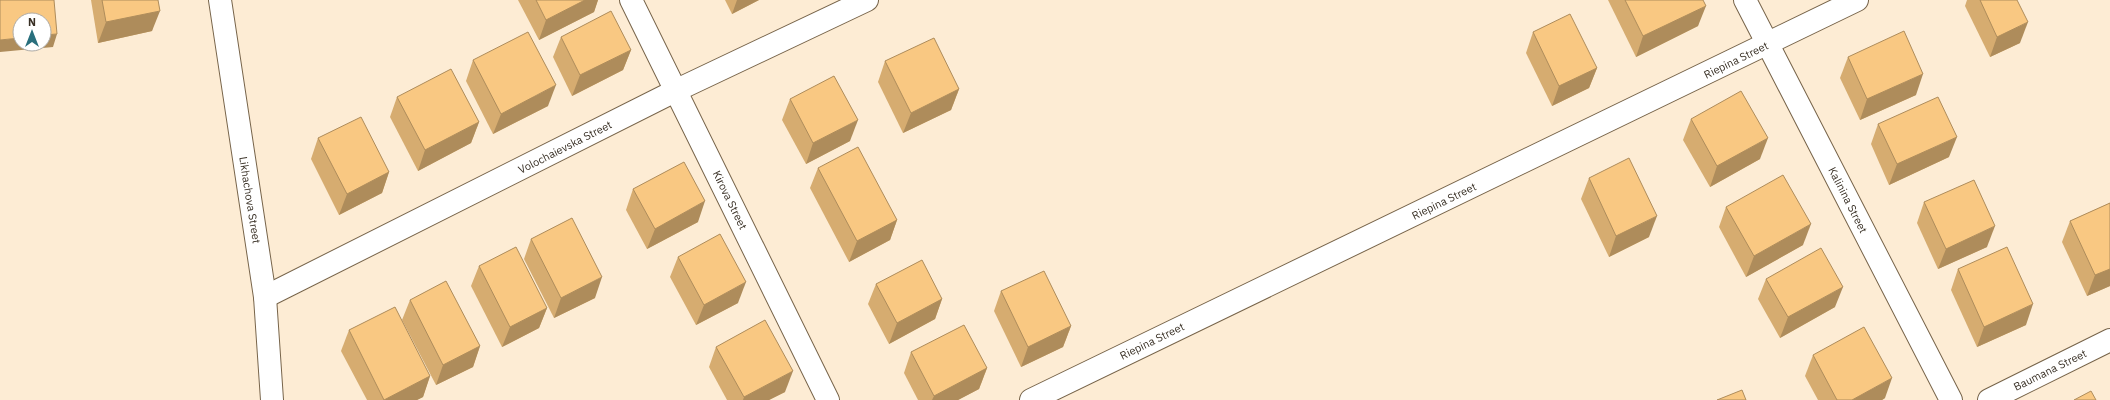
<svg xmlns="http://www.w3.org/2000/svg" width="2110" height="400" viewBox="0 0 2110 400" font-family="'IBM Plex Sans',sans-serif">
  <rect width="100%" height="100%" fill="#fdecd4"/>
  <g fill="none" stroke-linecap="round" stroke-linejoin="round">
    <defs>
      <g id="minor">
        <path d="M220 0 265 297 272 400"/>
        <path d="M1745 0 1951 400"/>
        <path d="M265 297 677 90 867 0"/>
        <path d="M1031 400 1857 0"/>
        <path d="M1989 400 2110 340"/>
      </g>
      <path id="major" d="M631 0 828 400"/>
    </defs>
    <!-- minor casing -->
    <use href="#minor" stroke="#77644a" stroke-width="24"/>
    <!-- major casing -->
    <use href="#major" stroke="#77644a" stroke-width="24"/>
    <!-- minor -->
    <use href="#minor" stroke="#fff" stroke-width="22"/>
    <!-- major -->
    <use href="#major" stroke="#fff" stroke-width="22"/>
  </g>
  <!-- wall -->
  <g fill="#d6ac70">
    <path d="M91 0H158L152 31 98 43Z"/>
    <path d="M518 0H598L594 12 539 40Z"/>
    <path d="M725 0H759L732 14Z"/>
    <path d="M1608 0H1703L1698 26 1636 57Z"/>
    <path d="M1967 0H2017L2020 43 1990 57 1965 6Z"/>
    <path d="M1533 32 1597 68 1589 88 1552 106 1526 53Z"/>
    <path d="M561 37 631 50 623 70 572 96 553 57Z"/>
    <path d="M1848 57 1916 95 1860 120 1840 78Z"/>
    <path d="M473 60 548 106 493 134 466 81Z"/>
    <path d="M885 61 959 89 951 110 903 133 878 82Z"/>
    <path d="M397 97 479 122 471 143 418 171 390 117Z"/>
    <path d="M790 99 850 141 806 164 782 120Z"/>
    <path d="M1691 119 1760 159 1710 187 1683 140Z"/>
    <path d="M1878 124 1949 157 1889 185 1871 144Z"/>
    <path d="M318 138 389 172 382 193 339 215 311 159Z"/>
    <path d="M818 168 897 220 890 240 849 262 810 188Z"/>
    <path d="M1589 178 1649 237 1609 257 1581 199Z"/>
    <path d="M633 189 698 222 647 249 626 210Z"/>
    <path d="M1924 202 1987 247 1938 269 1917 223Z"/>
    <path d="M2110 203V286L2087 296 2062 242 2070 221Z"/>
    <path d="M1726 207 1803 245 1746 277 1719 227Z"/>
    <path d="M531 239 595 298 554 318 524 259Z"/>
    <path d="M678 257 738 303 696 325 670 277Z"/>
    <path d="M479 266 547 308 539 328 502 347 471 286Z"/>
    <path d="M1958 269 2026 325 1977 347 1951 290Z"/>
    <path d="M1766 279 1835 307 1780 338 1758 299Z"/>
    <path d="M876 284 942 299 935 319 889 344 868 304Z"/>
    <path d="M1001 291 1071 326 1063 347 1021 367 994 311Z"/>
    <path d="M410 300 480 346 473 367 436 385 402 320Z"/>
    <path d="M349 330 430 376 423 397 417 400H367L341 351Z"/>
    <path d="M716 347 785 392 769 400H727L709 367Z"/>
    <path d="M911 352 987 368 979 389 958 400H918L904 373Z"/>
    <path d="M1813 355 1885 398 1882 400H1818L1805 376Z"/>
  </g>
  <!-- shaded-wall -->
  <g fill="#ae8c5b">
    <path d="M585 0H598L594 12 539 40 546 20Z"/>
    <path d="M737 0H759L732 14Z"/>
    <path d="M1706 6 1698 26 1636 57 1643 36Z"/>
    <path d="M160 11 152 31 98 43 106 22Z"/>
    <path d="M2028 22 2020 43 1990 57 1997 37Z"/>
    <path d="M57 34 53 47 0 52V40L20 38V44H44V35Z"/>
    <path d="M631 50 623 70 572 96 580 75Z"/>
    <path d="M1597 68 1589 88 1552 106 1559 86Z"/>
    <path d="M1923 74 1916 95 1860 120 1867 99Z"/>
    <path d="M556 85 548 106 493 134 501 114Z"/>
    <path d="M959 89 951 110 903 133 911 113Z"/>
    <path d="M858 120 850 141 806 164 813 143Z"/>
    <path d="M479 122 471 143 418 171 425 150Z"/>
    <path d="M1957 137 1949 157 1889 185 1897 164Z"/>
    <path d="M1768 138 1760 159 1710 187 1717 166Z"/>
    <path d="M389 172 382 193 339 215 347 194Z"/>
    <path d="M705 201 698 222 647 249 655 229Z"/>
    <path d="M1657 216 1649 237 1609 257 1616 236Z"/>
    <path d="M897 220 890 240 849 262 857 241Z"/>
    <path d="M1811 224 1803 245 1746 277 1754 256Z"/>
    <path d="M1995 226 1987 247 1938 269 1946 249Z"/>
    <path d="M2110 269V286L2087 296 2095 275Z"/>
    <path d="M602 277 595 298 554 318 561 298Z"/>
    <path d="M746 282 738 303 696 325 704 305Z"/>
    <path d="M1843 287 1835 307 1780 338 1788 317Z"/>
    <path d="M942 299 935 319 889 344 897 323Z"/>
    <path d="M2033 304 2026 325 1977 347 1984 327Z"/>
    <path d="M547 308 539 328 502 347 510 327Z"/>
    <path d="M1071 326 1063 347 1021 367 1028 347Z"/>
    <path d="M480 346 473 367 436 385 443 365Z"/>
    <path d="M987 368 979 389 958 400H932L934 396Z"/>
    <path d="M793 371 785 392 769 400H743L744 397Z"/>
    <path d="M430 376 423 397 417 400H384Z"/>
    <path d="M1892 378 1885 398 1882 400H1852Z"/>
  </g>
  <!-- building -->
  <g fill="#f9c882" stroke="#ae8c5b">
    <path d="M0 0H54L57 34 44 35V20H20V38L0 40Z"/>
    <path d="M102 0H158L160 11 106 22Z"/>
    <path d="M536 0H585L546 20Z"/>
    <path d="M1625 0H1703L1706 6 1643 36Z"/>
    <path d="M1980 0H2017L2028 22 1997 37Z"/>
    <path d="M611 11 631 50 580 75 561 37Z"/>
    <path d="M1570 14 1597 68 1559 86 1533 32Z"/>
    <path d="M1904 31 1923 74 1867 99 1848 57Z"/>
    <path d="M528 32 556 85 501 114 473 60Z"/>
    <path d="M934 38 959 89 911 113 885 61Z"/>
    <path d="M451 69 479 122 425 150 397 97Z"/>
    <path d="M834 76 858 120 813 143 790 99Z"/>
    <path d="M1741 91 1768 138 1717 166 1691 119Z"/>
    <path d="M1938 97 1957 137 1897 164 1878 124Z"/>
    <path d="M361 117 389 172 347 194 318 138Z"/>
    <path d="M858 147 897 220 857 241 818 168Z"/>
    <path d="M1629 158 1657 216 1616 236 1589 178Z"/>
    <path d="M684 162 705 201 655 229 633 189Z"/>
    <path d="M1783 175 1811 224 1754 256 1726 207Z"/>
    <path d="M1974 180 1995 226 1946 249 1924 202Z"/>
    <path d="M2110 203V269L2095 275 2070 221Z"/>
    <path d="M572 218 602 277 561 298 531 239Z"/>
    <path d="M720 234 746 282 704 305 678 257Z"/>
    <path d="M516 247 547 308 510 327 479 266Z"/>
    <path d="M2007 247 2033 304 1984 327 1958 269Z"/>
    <path d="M1821 248 1843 287 1788 317 1766 279Z"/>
    <path d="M922 260 942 299 897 323 876 284Z"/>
    <path d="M1044 271 1071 326 1028 347 1001 291Z"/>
    <path d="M446 281 480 346 443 365 410 300Z"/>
    <path d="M395 307 430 376 384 400 349 330Z"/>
    <path d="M765 320 793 371 744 397 716 347Z"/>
    <path d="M964 325 987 368 934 396 911 352Z"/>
    <path d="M1864 327 1892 378 1852 400H1837L1813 355Z"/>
    <path d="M1742 390 1746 400H1717Z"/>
    <path d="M2091 391 2096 400H2074Z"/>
  </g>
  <g text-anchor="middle" stroke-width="3.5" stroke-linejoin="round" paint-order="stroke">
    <!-- street labels -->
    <g font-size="11" fill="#382f24" stroke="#fff">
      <text transform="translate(1736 60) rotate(-26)" y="4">Riepina Street</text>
      <text transform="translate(565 147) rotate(-27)" y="4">Volochaievska Street</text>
      <text transform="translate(250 200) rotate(81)" y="4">Likhachova Street</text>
      <text transform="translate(730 200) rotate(64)" y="4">Kirova Street</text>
      <text transform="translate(1848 200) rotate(63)" y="4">Kalinina Street</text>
      <text transform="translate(1444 201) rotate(-26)" y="4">Riepina Street</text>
      <text transform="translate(1152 341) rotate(-26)" y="4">Riepina Street</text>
      <text transform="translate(2050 370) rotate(-26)" y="4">Baumana Street</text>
    </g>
  </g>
  <!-- north arrow -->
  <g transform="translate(32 32)"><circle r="19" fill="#ffffff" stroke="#afaca7"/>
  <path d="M0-3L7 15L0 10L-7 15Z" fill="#296f7d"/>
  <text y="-6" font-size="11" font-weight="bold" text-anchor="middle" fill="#382f24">N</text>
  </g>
</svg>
